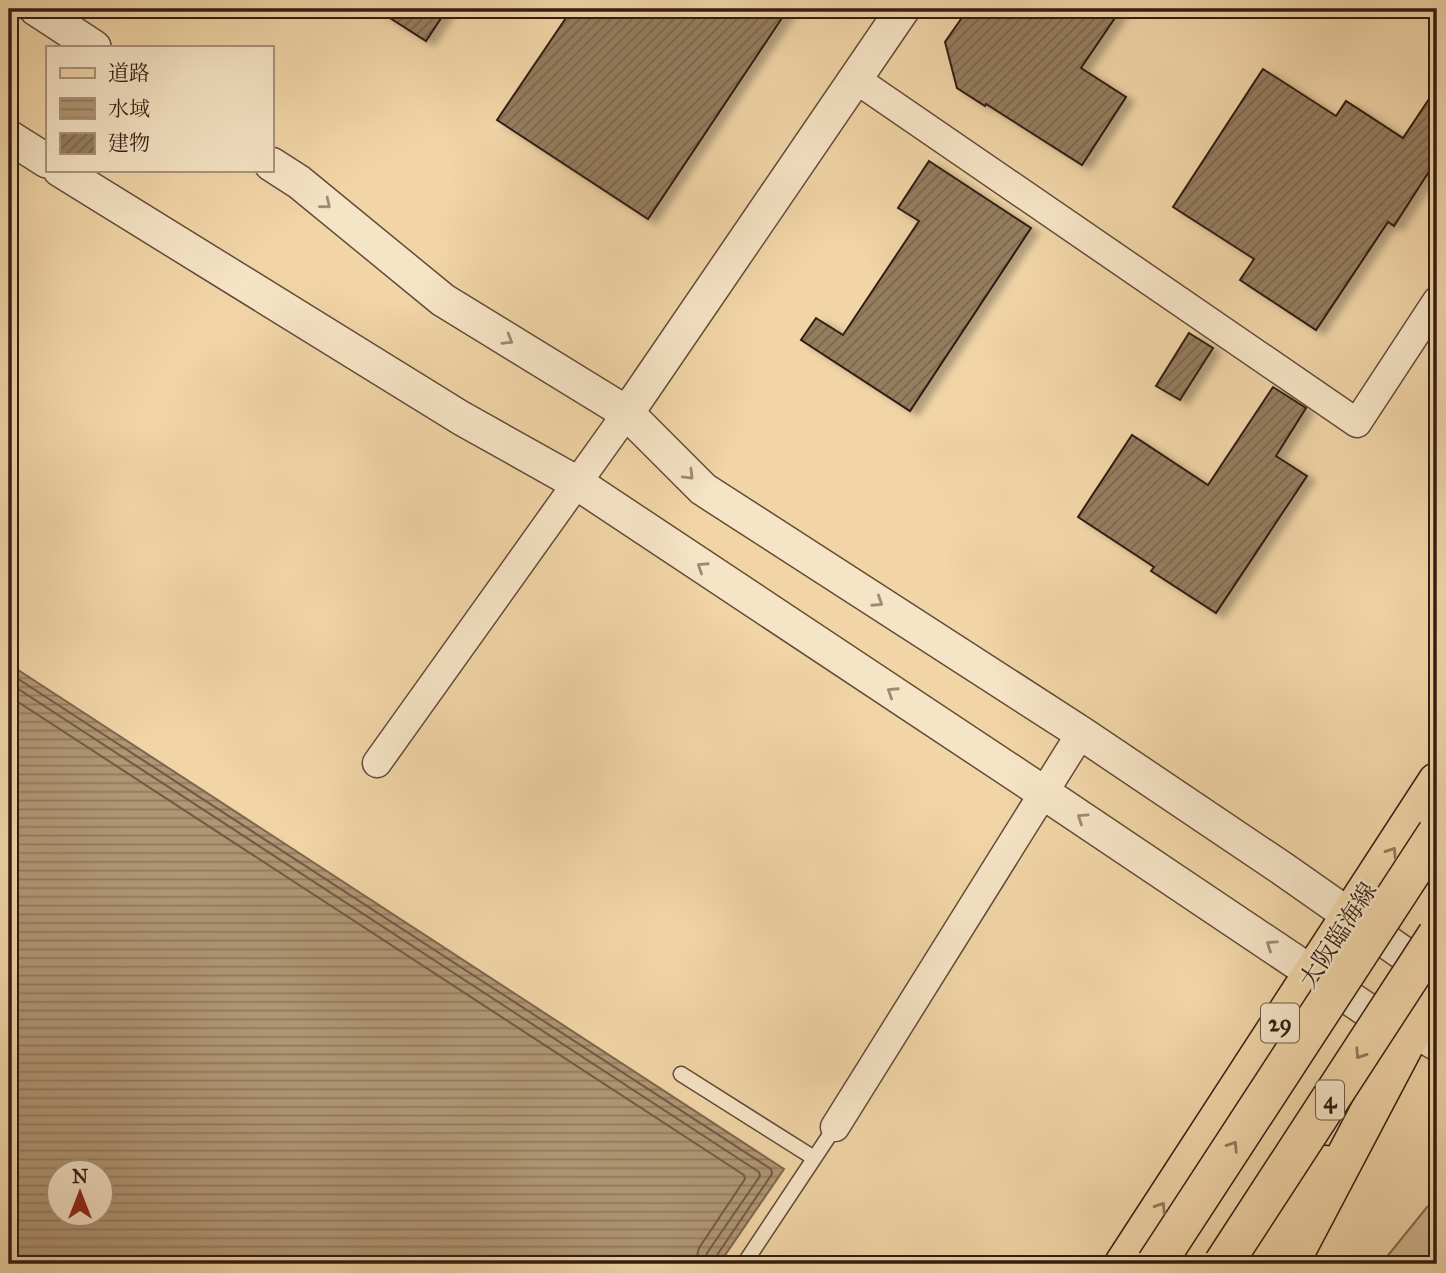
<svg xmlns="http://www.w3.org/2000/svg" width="1446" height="1273" viewBox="0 0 1446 1273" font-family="'IM FELL Great Primer','Noto Serif JP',serif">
  <defs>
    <pattern id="water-rules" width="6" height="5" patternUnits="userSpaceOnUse" patternTransform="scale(1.75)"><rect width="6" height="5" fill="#b09674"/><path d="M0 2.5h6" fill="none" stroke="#907a5e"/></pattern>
    <pattern id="building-hatch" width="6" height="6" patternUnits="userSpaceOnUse" patternTransform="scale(1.75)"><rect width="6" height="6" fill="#957d5f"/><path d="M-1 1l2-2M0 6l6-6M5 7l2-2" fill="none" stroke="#7a664d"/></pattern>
    <filter id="shadow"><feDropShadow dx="8" dy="4.5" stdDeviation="3.5" flood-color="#0004"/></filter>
  </defs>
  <rect width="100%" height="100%" fill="#f1d5a7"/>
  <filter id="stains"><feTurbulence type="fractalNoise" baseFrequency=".00286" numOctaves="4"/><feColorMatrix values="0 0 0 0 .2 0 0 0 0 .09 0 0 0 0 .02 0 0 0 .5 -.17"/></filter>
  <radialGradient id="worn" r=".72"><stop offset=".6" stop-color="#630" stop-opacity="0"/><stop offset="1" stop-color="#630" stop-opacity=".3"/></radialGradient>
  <!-- green -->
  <path fill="#d1b68e" stroke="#826a50" stroke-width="2" d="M1437 1200V1264H1381L1427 1207Z"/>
  <!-- water -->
  <path fill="url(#water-rules)" stroke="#7e664d" stroke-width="2" fill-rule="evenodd" d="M9 664 784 1169 719 1264H9ZM60 1172H102V1214H60Z"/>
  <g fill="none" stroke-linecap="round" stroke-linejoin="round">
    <!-- shore -->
    <g stroke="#715a43" stroke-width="2">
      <path d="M9 673 771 1169 772 1174 715 1258 714 1264"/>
      <path d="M9 683 759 1172 760 1176 707 1253 705 1264"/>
      <path d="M9 696 744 1175 745 1179 699 1248 695 1264"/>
    </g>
  </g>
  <!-- building -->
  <g fill="url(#building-hatch)" stroke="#321d12" stroke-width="2" filter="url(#shadow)">
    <path d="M376 9H447L426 41Z"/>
    <path d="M572 9H788L648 219 497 120Z"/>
    <path d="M968 9H1121L1081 68 1126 97 1082 165 986 104 985 106 957 88 945 42Z"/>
    <path d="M1263 69 1336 116 1346 101 1403 138 1437 87V159L1394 226 1388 222 1316 330 1240 280 1254 259 1173 207Z"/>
    <path d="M929 161 1031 228 910 411 801 340 816 318 843 335 919 221 898 208Z"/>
    <path d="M1189 333 1213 348 1180 400 1156 386Z"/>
    <path d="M1273 387 1306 408 1276 456 1307 476 1216 613 1151 571 1154 567 1078 517 1132 435 1208 485Z"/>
  </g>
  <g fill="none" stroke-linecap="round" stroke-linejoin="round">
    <defs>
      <g id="service">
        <path d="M1408 1038 1437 1055"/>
        <path d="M681 1074 814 1158"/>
        <path d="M744 1264 835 1127"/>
      </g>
      <g id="minor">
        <path d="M857 80 1357 423 1437 301"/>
        <path d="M377 763 627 413"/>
        <path d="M835 1127 1081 733"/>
      </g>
      <g id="tertiary">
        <path d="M36 9 94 47"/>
        <path d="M9 137 47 161"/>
        <path d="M271 164 299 182 443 300 627 413 703 489 1081 733 1283 869 1437 977"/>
        <path d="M60 170 461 418 577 483 1044 793 1403 1034"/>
        <path d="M627 413 903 9"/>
      </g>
      <g id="primary">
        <path d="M1390 1065 1437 994"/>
        <path d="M1124 1264 1437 782"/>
        <path d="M1260 1264 1325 1165"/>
      </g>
      <path id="motorway" d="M1289 1264 1408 1038"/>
    </defs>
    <!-- service casing -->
    <use href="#service" stroke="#624b37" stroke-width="17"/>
    <!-- minor casing -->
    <use href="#minor" stroke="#624b37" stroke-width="31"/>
    <!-- tertiary casing -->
    <use href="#tertiary" stroke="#624b37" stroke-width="36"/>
    <!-- primary casing -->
    <use href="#primary" stroke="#321d12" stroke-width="41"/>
    <!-- motorway casing -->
    <use href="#motorway" stroke="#321d12" stroke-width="41"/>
    <!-- service -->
    <use href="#service" stroke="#f6e4c6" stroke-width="14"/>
    <!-- minor -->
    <use href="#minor" stroke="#f6e4c6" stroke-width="28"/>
    <!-- tertiary -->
    <use href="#tertiary" stroke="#f6e4c6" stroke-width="33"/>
    <!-- primary -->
    <use href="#primary" stroke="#f1d5a7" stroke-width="38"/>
    <!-- motorway -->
    <use href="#motorway" stroke="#f1d5a7" stroke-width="38"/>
    <defs>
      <g id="motorway-bridge">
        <path d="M1156 1264 1437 833"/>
        <path d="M1223 1264 1437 935"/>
      </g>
    </defs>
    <!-- motorway-bridge casing -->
    <use href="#motorway-bridge" stroke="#321d12" stroke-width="41" stroke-linecap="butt"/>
    <!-- motorway-bridge -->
    <use href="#motorway-bridge" stroke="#f1d5a7" stroke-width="38"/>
  </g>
  <!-- one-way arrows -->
  <defs><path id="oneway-chevron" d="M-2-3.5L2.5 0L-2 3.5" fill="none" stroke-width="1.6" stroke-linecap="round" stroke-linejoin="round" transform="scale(1.75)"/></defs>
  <g stroke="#9e8a75">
    <use href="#oneway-chevron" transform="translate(326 204) rotate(39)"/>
    <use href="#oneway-chevron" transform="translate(508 340) rotate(31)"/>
    <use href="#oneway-chevron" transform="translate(689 475) rotate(45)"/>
    <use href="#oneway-chevron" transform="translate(702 567) rotate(-147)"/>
    <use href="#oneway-chevron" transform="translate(878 602) rotate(33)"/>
    <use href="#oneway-chevron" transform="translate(892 692) rotate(-147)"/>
    <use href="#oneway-chevron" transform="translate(1082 818) rotate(-146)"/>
    <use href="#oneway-chevron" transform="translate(1271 945) rotate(-146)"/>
  </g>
  <g stroke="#92795c">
    <use href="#oneway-chevron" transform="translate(1392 852) rotate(-57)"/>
    <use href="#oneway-chevron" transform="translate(1360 1054) rotate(123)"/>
    <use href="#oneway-chevron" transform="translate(1233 1146) rotate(-57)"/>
    <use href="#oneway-chevron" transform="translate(1161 1207) rotate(-57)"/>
  </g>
  <g text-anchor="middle" stroke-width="5" stroke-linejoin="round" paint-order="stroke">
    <!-- shield labels -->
    <g fill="#f6e4c6" stroke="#6d5948" stroke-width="2">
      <rect x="1261" y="1003.5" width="38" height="39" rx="5"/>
      <rect x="1316" y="1080.5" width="28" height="39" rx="5"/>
    </g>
    <g font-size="23" font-weight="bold" fill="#321d12">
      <text x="1280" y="1031">29</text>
      <text x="1330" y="1108">4</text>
    </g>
    <!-- street labels -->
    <g font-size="24" fill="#321d12" stroke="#f6e4c6">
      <text transform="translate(1338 935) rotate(-57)" y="8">大阪臨海線</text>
    </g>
  </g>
  <!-- margin -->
  <rect width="1446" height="1273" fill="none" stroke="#f1d5a7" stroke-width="35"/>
  <rect x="10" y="10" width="1425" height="1252" fill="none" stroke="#321d12" stroke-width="3.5"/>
  <rect x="18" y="18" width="1411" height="1238" fill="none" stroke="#321d12" stroke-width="2"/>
  <!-- legend -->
  <rect x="46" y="46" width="228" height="126" fill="#f6e4c6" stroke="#a8947e" stroke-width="2"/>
  <rect x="60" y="68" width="35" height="10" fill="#f1d5a7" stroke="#a8947e" stroke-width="2"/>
  <text x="108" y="80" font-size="21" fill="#321d12">道路</text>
  <rect x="60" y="98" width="35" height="21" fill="url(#water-rules)" stroke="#a8947e" stroke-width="2"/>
  <text x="108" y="116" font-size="21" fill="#321d12">水域</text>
  <rect x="60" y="133" width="35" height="21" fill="url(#building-hatch)" stroke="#a8947e" stroke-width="2"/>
  <text x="108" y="150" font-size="21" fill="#321d12">建物</text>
  <!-- north arrow -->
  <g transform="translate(80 1193)"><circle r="33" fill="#f6e4c6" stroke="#a8947e" stroke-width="2"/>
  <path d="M0-5L12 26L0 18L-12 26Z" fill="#8f2418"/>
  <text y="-10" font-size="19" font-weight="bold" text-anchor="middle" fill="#321d12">N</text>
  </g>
  <rect width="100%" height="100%" filter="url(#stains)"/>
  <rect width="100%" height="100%" fill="url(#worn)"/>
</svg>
